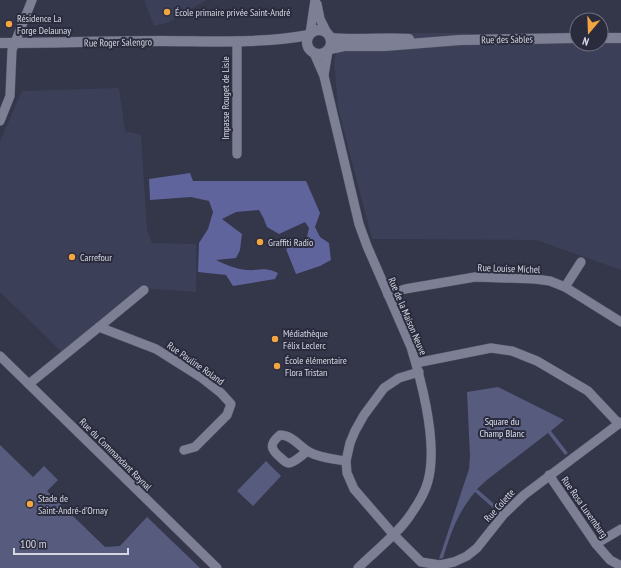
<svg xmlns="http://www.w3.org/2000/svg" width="621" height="568" viewBox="0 0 621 568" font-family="'PT Sans Narrow',sans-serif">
  <rect width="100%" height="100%" fill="#343649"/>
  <!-- built -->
  <g fill="#3c3f58">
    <path d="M144 0H207L167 23 154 26Z"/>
    <path d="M342 33H467L512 44H601V43L621 42V270L536 240 372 239 338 108 334 60Z"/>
    <path d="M119 88 125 131 141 135 147 230 152 243 196 244V292L141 288 63 353 0 292V141L22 91Z"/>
  </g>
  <!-- green -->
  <g fill="#575b7e">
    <path d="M498 387 564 420 551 431 568 453 565 455 548 433 488 479 477 489 501 510 499 513 475 492C457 514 451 532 443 558L439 559 469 469 470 456 467 392Z"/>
    <path d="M0 445 33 477 44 466 58 480 47 491 105 547 120 546 147 517 200 568H0Z"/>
    <path d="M266 461 281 476 253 506 237 491Z"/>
  </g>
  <!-- forest -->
  <path fill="#5f649d" d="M190 173 193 181H306L320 213 315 227 320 237 329 243 331 260 320 266 296 274 286 249 307 237 309 228 305 222 279 234 267 227 263 217 259 210 236 212 222 219 242 234 240 250 236 258 216 260C226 265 236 269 247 270 260 271 264 266 278 273L275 279 233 286 226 275 198 272 199 243 208 229 213 212 209 201 191 197 150 200 149 179Z"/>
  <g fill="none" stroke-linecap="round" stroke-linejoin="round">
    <defs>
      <g id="minor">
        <path d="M317 4 320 19 326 31"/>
        <path d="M310 34 315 0"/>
        <path d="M314 53 324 76 359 224 367 246 411 347C422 383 438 444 428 481 425 493 418 504 411 514 399 533 374 552 358 568"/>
        <path d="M324 75 328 51"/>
        <path d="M0 121 10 96 12 50 32 0"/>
        <path d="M237 154V41"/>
        <path d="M565 287 581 262"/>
        <path d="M388 295 405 289 475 277 535 279 550 281 565 287 621 322"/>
        <path d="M99 327 144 290"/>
        <path d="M0 356 217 568"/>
        <path d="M416 363 491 348 512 351 537 361 588 391 619 424"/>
        <path d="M419 372 399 378 384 388 364 415 355 431 350 443 346 461 347 473 354 489 393 534 421 562 440 565 454 562 467 556 477 548 504 514 524 495 621 422"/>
        <path d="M29 384 99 327 156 349 202 378 221 393 231 404 227 415 195 447 184 450"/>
        <path d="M308 451C303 454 294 463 289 463 286 463 283 460 281 458 270 449 269 444 280 435 292 435 299 446 309 452 320 458 333 459 346 461"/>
        <path d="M549 475 596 544 610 560 621 566"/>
        <path d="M596 544 621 529"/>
      </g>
      <g id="secondary">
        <circle cx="319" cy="42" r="12"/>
        <path d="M331 38C357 41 383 37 409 39"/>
        <path d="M601 38H621"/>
        <path d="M0 43C54 43 107 41 161 41 210 41 260 44 309 35"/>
        <path d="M330 49 344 46H384L460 40 577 38"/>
      </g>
    </defs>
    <!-- minor casing -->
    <use href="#minor" stroke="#505161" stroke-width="10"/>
    <!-- secondary casing -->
    <use href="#secondary" stroke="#505161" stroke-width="11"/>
    <!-- minor -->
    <use href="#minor" stroke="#7d8095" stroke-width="9"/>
    <!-- secondary -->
    <use href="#secondary" stroke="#7d8095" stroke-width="10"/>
  </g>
  <!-- markers -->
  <g fill="#f2a541" stroke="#2a2c3e" stroke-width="1.5">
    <circle cx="167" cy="12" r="4"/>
    <circle cx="9" cy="24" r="4"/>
    <circle cx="260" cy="242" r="4"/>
    <circle cx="72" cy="257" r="4"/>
    <circle cx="275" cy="339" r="4"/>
    <circle cx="277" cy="366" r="4"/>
    <circle cx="30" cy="504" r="4"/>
  </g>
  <g text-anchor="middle" stroke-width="4" stroke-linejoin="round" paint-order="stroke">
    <!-- poi labels -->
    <g font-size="10" fill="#d6d7e3" stroke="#2a2c3e" text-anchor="start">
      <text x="175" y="16">École primaire privée Saint-André</text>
      <text x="17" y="22">Résidence La<tspan x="17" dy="12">Forge Delaunay</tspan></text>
      <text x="268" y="246">Graffiti Radio</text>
      <text x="80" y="261">Carrefour</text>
      <text x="283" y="337">Médiathèque<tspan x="283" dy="12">Félix Leclerc</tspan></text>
      <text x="285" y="364">École élémentaire<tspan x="285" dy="12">Flora Tristan</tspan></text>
      <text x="38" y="502">Stade de<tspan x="38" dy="12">Saint-André-d'Ornay</tspan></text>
    </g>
    <!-- street labels -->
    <g font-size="10" fill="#d6d7e3" stroke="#2a2c3e">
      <text transform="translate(507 39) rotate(-1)" y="4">Rue des Sables</text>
      <text transform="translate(118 42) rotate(-1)" y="4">Rue Roger Salengro</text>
      <text transform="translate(225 98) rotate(-90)" y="4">Impasse Rouget de Lisle</text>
      <text transform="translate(509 268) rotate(2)" y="4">Rue Louise Michel</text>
      <text transform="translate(408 316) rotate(67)" y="4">Rue de la Maison Neuve</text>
      <text transform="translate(196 363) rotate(35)" y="4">Rue Pauline Roland</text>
      <text transform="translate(116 454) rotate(45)" y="4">Rue du Commandant Raynal</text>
      <text transform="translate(499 505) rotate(-48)" y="4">Rue Colette</text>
      <text transform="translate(585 507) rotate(55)" y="4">Rue Rosa Luxemburg</text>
    </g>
    <!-- park labels -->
    <g font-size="10" fill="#dee1f2" stroke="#2a2c3e">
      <text x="502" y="425">Square du<tspan x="502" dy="12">Champ Blanc</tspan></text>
    </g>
  </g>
  <!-- north arrow -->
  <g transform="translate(589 32) rotate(199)"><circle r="19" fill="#2a2c3e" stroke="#6f7080"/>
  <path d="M0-3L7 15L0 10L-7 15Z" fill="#f2a541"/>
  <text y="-6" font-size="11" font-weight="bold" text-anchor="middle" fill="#d6d7e3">N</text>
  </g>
  <!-- scale -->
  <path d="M14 548v6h114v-6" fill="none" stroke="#d6d7e3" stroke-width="2"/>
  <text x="20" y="548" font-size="12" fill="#d6d7e3" stroke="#2a2c3e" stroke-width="3" paint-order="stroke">100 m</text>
</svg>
